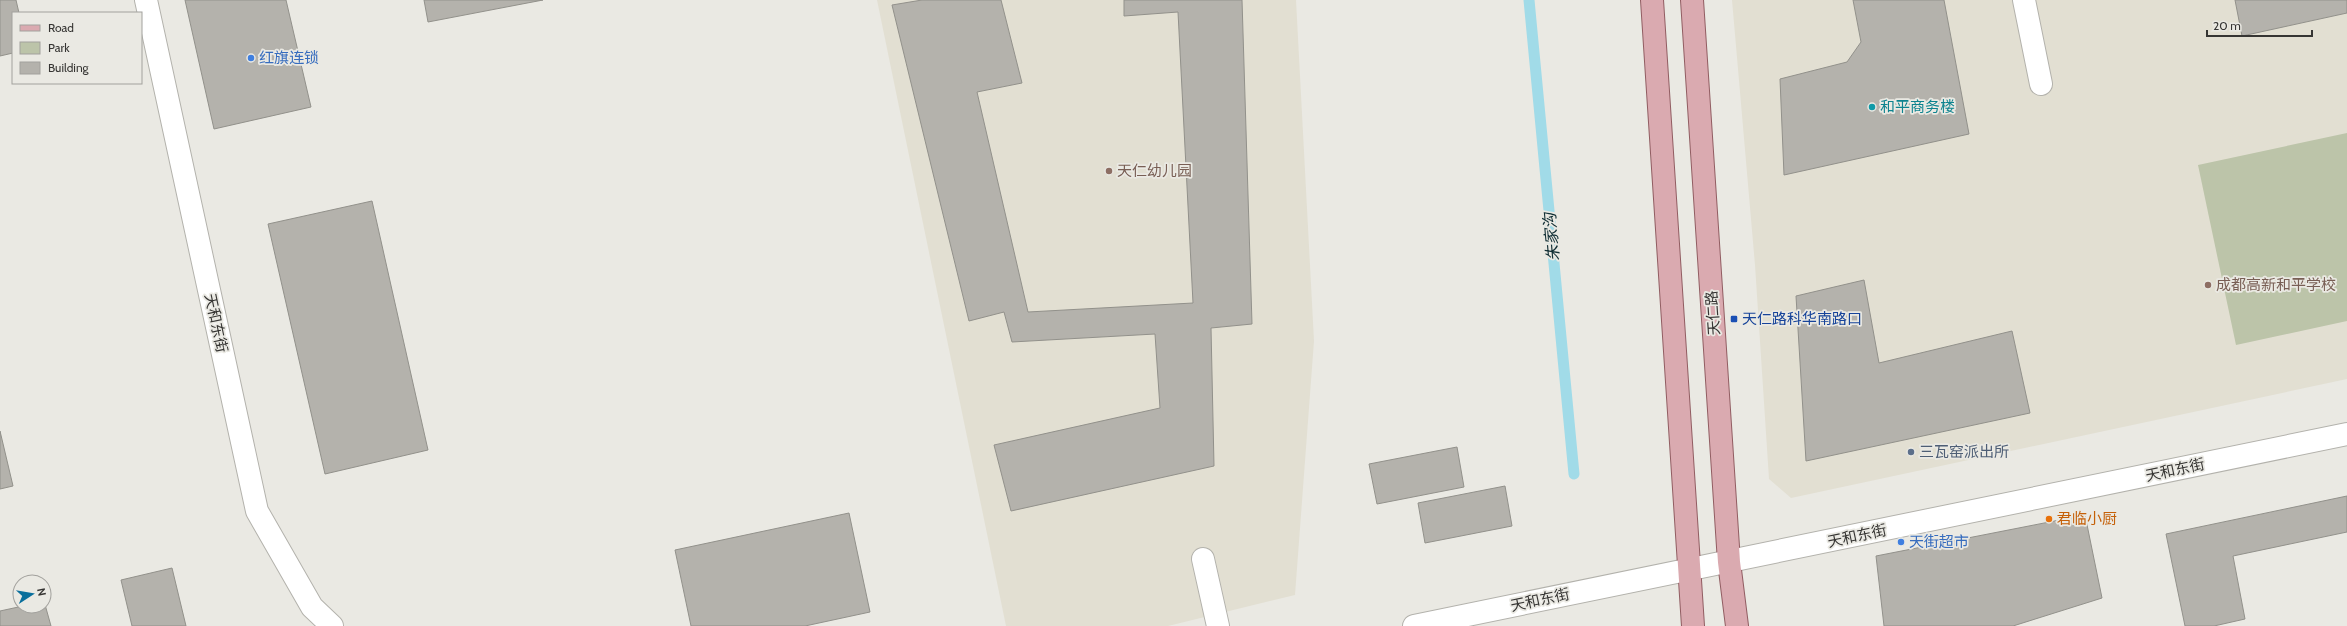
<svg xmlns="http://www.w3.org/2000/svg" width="2347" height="626" viewBox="0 0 2347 626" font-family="Cabin,'Noto Sans SC',sans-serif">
  <rect width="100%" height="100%" fill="#eae9e3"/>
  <!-- built -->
  <g fill="#e2dfd2">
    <path d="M877 0H1296L1314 341 1295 595 1168 626H1006Z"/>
    <path d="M1732 0H2347V379L1791 498 1769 479 1755 265Z"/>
  </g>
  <!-- green -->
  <path fill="#bcc4a9" d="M2347 133V321L2236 345 2198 165Z"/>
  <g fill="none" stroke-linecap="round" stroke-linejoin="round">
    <!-- stream -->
    <path stroke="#a1dbe8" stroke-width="11" d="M1529 0 1574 474"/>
  </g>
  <!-- building -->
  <g fill="#b4b2ac" stroke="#92918b">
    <path d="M0 0H16L19 13H13V53L0 56Z"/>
    <path d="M185 0H286L311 107 214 129Z"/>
    <path d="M424 0H543L428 22Z"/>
    <path d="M922 0H1001L1022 83 977 92 1028 312 1193 303 1178 12 1124 16V0H1242L1252 324 1211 328 1214 466 1011 511 994 445 1160 408 1155 334 1012 342 1004 312 969 321 892 5Z"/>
    <path d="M1853 0H1944L1969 134 1784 175 1780 79 1847 62 1861 42Z"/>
    <path d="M2235 0H2347V13L2242 36Z"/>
    <path d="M372 201 428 450 325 474 268 224Z"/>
    <path d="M1864 280 1879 363 2012 331 2030 413 1806 461 1796 296Z"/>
    <path d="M0 431 13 486 0 489Z"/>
    <path d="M1457 447 1464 487 1377 504 1369 464Z"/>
    <path d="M1505 486 1512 526 1425 543 1418 503Z"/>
    <path d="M2347 496V532L2233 556 2245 619 2214 626H2185L2166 534Z"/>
    <path d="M849 513 870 612 805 626H691L675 550Z"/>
    <path d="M2085 515 2102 598 2013 626H1884L1876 556Z"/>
    <path d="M172 568 186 626H132L121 580Z"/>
    <path d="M44 601 51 626H0V611L23 606H44Z"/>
  </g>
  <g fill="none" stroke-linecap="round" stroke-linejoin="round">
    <defs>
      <g id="minor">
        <path d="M146 0 257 511 312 607 332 626"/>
        <path d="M2024 0 2041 84"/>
        <path d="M1203 559 1218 626"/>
        <path d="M1414 626 2347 434"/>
      </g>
      <g id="major">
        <path d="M1652 0 1693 626"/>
        <path d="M1692 0 1729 562 1737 626"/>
      </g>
    </defs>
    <!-- minor casing -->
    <use href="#minor" stroke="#b3b2ac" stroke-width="24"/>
    <!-- major casing -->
    <use href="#major" stroke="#915d62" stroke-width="24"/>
    <!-- minor -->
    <use href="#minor" stroke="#fff" stroke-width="22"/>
    <!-- major -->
    <use href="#major" stroke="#daaab0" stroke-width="22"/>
  </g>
  <!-- markers -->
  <g fill="#3f7fe0" stroke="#eae9e3" stroke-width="1.5">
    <circle cx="251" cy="58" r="4"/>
    <circle cx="1901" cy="542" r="4"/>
  </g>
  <circle fill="#0f9aa8" stroke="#eae9e3" stroke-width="1.5" cx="1872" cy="107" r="4"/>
  <g fill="#8d6e63" stroke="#eae9e3" stroke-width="1.5">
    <circle cx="1109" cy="171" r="4"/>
    <circle cx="2208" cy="285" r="4"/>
  </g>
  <rect fill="#1a4fb4" stroke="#eae9e3" stroke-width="1.5" x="1730" y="315" width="8" height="8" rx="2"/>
  <circle fill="#5c6f8a" stroke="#eae9e3" stroke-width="1.5" cx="1911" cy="452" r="4"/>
  <circle fill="#e8710a" stroke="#eae9e3" stroke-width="1.5" cx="2049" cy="519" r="4"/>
  <g text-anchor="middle" stroke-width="3.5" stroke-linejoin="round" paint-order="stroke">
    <!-- shop labels -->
    <g font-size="15" fill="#366cbe" stroke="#eae9e3" text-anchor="start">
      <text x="259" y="63">红旗连锁</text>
      <text x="1909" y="547">天街超市</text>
    </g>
    <!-- culture labels -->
    <g font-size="15" fill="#0d838f" stroke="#eae9e3" text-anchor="start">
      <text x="1880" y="112">和平商务楼</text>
    </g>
    <!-- education labels -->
    <g font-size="15" fill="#785e54" stroke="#eae9e3" text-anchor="start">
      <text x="1117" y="176">天仁幼儿园</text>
      <text x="2216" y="290">成都高新和平学校</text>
    </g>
    <!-- street labels -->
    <g font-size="15" fill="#363533" stroke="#eae9e3">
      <text transform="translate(1713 313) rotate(-94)" y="5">天仁路</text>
      <text transform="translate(216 323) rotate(78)" y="5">天和东街</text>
      <text transform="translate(2175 470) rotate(-12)" y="5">天和东街</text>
      <text transform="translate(1857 536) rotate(-12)" y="5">天和东街</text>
      <text transform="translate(1540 600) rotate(-12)" y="5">天和东街</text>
    </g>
    <!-- transit labels -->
    <g font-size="15" fill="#164399" stroke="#eae9e3" text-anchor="start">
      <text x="1742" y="324">天仁路科华南路口</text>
    </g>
    <!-- service labels -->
    <g font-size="15" fill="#4e5e75" stroke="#eae9e3" text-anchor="start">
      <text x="1919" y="457">三瓦窑派出所</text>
    </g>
    <!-- food labels -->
    <g font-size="15" fill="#c56008" stroke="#eae9e3" text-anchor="start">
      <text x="2057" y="524">君临小厨</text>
    </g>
    <!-- water labels -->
    <g font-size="16" font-style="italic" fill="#112f35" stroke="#eae9e3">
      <text transform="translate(1551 237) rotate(-95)" y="6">朱家沟</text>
    </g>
  </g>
  <!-- legend -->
  <rect x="12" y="12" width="130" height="72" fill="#eae9e3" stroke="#a2a19d"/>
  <rect x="20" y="25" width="20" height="6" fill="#daaab0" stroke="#a2a19d"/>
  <text x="48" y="32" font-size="12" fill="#363533">Road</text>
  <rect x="20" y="42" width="20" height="12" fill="#bcc4a9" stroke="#a2a19d"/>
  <text x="48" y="52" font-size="12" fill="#363533">Park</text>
  <rect x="20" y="62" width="20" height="12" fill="#b4b2ac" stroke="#a2a19d"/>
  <text x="48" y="72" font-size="12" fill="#363533">Building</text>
  <!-- north arrow -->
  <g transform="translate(32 594) rotate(78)"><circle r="19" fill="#eae9e3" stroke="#a2a19d"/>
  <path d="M0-3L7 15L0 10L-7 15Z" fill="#0a6f9c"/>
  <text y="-6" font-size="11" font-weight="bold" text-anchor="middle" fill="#363533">N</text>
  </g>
  <!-- scale -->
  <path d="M2207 30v6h105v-6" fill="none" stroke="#363533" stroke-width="2"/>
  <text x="2213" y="30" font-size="12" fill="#363533" stroke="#eae9e3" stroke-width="3" paint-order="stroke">20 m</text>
</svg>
